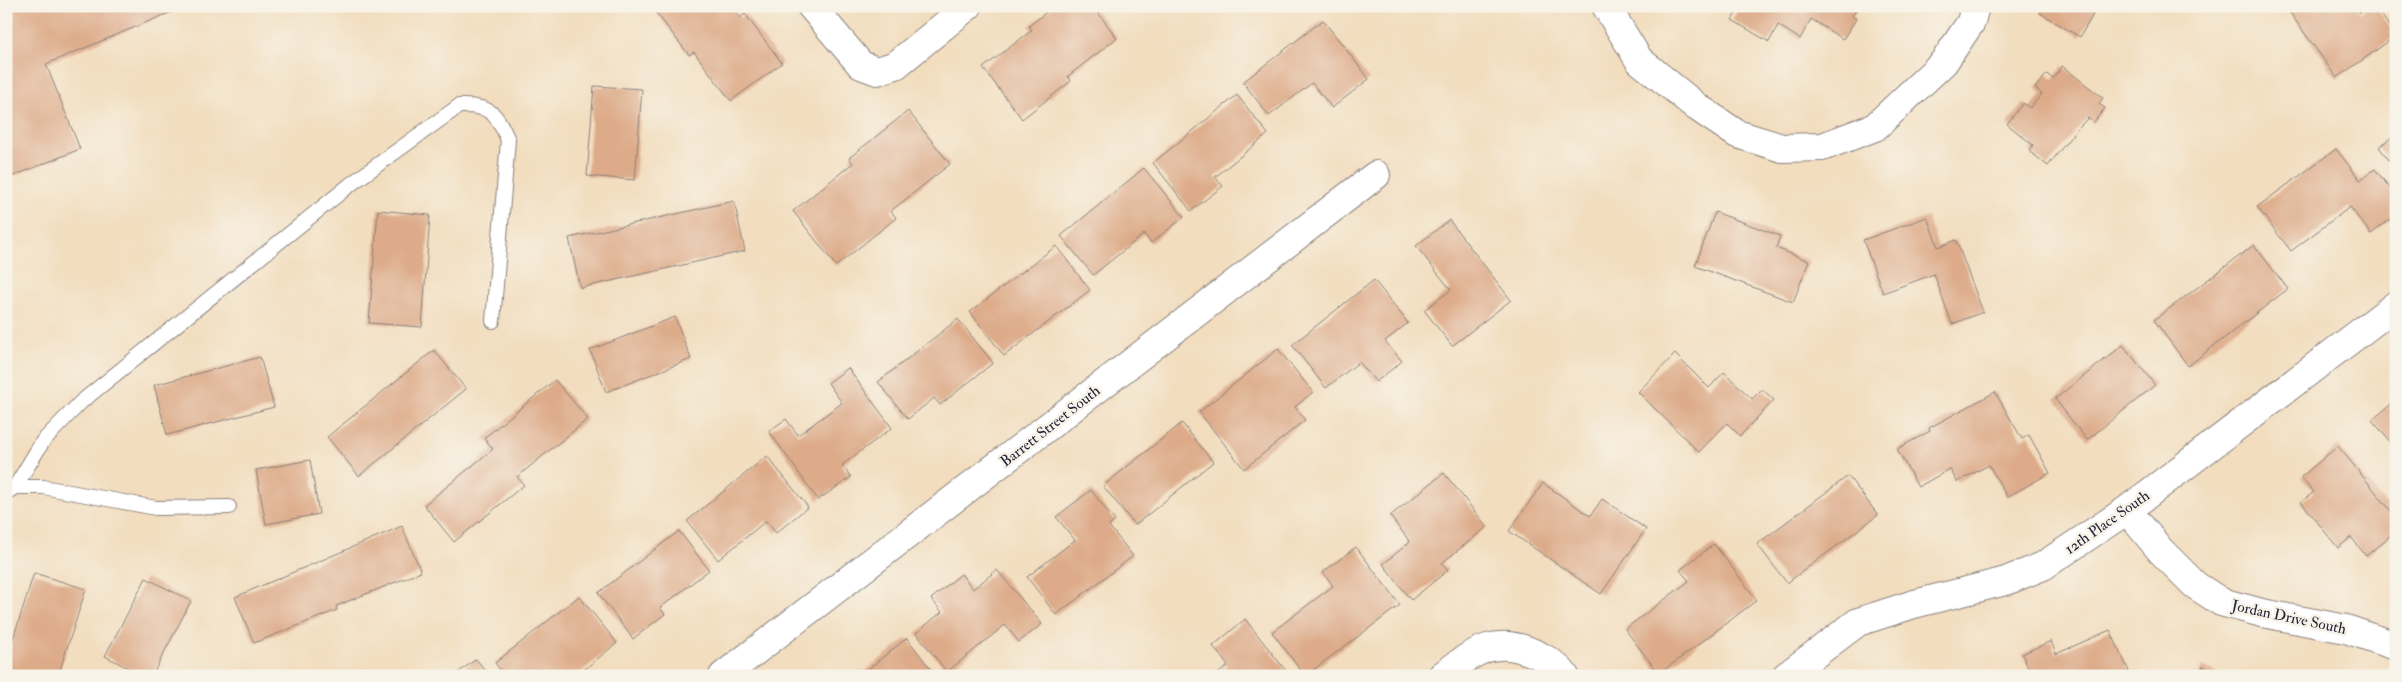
<svg xmlns="http://www.w3.org/2000/svg" width="2402" height="682" viewBox="0 0 2402 682" font-family="'IM FELL Double Pica',serif">
  <rect width="100%" height="100%" fill="#f7f3e8"/>
  <filter id="ink" filterUnits="userSpaceOnUse"><feTurbulence type="fractalNoise" baseFrequency=".02" numOctaves="2"/><feDisplacementMap in="SourceGraphic" scale="10" xChannelSelector="R" yChannelSelector="G"/><feConvolveMatrix kernelMatrix="1 2 1 2 8 2 1 2 1" color-interpolation-filters="sRGB"/></filter>
  <filter id="wash" filterUnits="userSpaceOnUse"><feTurbulence type="fractalNoise" baseFrequency=".0096" numOctaves="4" result="noise"/><feDisplacementMap in="SourceGraphic" scale="20" xChannelSelector="R" yChannelSelector="G"/><feGaussianBlur stdDeviation="1.12" result="paint"/><feColorMatrix in="noise" values="0 0 0 0 0 0 0 0 0 0 0 0 0 0 0 0 0 1.4 0 .05"/><feComposite in="paint" operator="in"/></filter>
  <g filter="url(#wash)">
    <rect width="100%" height="100%" fill="#f2ddbe"/>
    <g id="blocks">
      <!-- building -->
      <g fill="#ddab89">
        <path d="M6 6H186L46 64 80 149 6 179Z"/>
        <path d="M651 6H731L740 18 745 14 782 63 731 101 694 52 689 55Z"/>
        <path d="M1054 6H1093L1117 38 1068 76 1071 81 1022 119 983 68 1032 30 1029 26Z"/>
        <path d="M1740 6H1859L1852 16 1856 19 1843 39 1811 19 1800 39 1778 25 1769 42 1732 20Z"/>
        <path d="M2044 6H2098L2080 37 2040 13Z"/>
        <path d="M2300 6H2356L2360 13 2369 6H2375L2396 36 2337 78 2290 13Z"/>
        <path d="M1323 20 1369 79 1332 108 1312 83 1269 116 1243 82Z"/>
        <path d="M2062 66 2103 98 2099 104 2105 108 2093 123 2088 118 2076 130 2048 166 2029 151 2033 145 2007 124 2023 103 2030 108 2042 94 2035 88 2047 74 2053 79Z"/>
        <path d="M594 86 642 89 635 180 587 176Z"/>
        <path d="M1237 95 1268 134 1215 177 1223 186 1191 211 1153 163Z"/>
        <path d="M908 111 950 164 891 211 896 218 836 266 793 211 853 163 849 158Z"/>
        <path d="M2396 134V169L2379 147Z"/>
        <path d="M2336 149 2360 180 2375 169 2396 196V215L2371 234 2350 207 2291 251 2257 207Z"/>
        <path d="M1144 168 1184 217 1151 243 1144 234 1093 275 1061 236Z"/>
        <path d="M734 201 745 251 580 288 569 238Z"/>
        <path d="M378 210 430 215 422 327 369 323Z"/>
        <path d="M1715 212 1780 236 1776 248 1809 261 1793 302 1695 266Z"/>
        <path d="M1927 217 1938 247 1956 240 1983 312 1952 324 1934 274 1883 293 1863 240Z"/>
        <path d="M1449 220 1511 300 1452 346 1424 310 1451 290 1416 246Z"/>
        <path d="M2254 245 2288 289 2188 366 2154 320Z"/>
        <path d="M1056 246 1090 290 1004 356 970 312Z"/>
        <path d="M1374 280 1408 323 1385 341 1402 361 1376 382 1359 362 1326 388 1292 345Z"/>
        <path d="M675 317 691 359 606 392 590 350Z"/>
        <path d="M958 319 993 363 940 405 934 398 908 419 878 382Z"/>
        <path d="M2123 345 2155 385 2087 440 2055 399Z"/>
        <path d="M1278 349 1313 392 1295 407 1305 420 1244 469 1199 412Z"/>
        <path d="M434 350 466 389 359 476 327 437Z"/>
        <path d="M1675 354 1709 388 1724 372 1752 399 1762 389 1774 400 1740 436 1727 423 1699 452 1638 392Z"/>
        <path d="M260 357 274 407 167 435 154 385Z"/>
        <path d="M848 368 892 428 842 465 851 477 818 500 769 431 786 419 798 435 842 403 828 383Z"/>
        <path d="M555 380 588 419 517 477 524 485 454 542 424 505 493 449 484 438Z"/>
        <path d="M1995 392 2022 439 2029 435 2050 473 2007 497 1989 465 1957 482 1950 469 1918 487 1897 449 1930 431 1929 428Z"/>
        <path d="M2396 400V449L2372 420Z"/>
        <path d="M1182 423 1213 462 1135 525 1103 486Z"/>
        <path d="M2338 446 2396 517V531L2366 556 2351 537 2338 548 2301 502 2314 492 2301 477Z"/>
        <path d="M767 456 808 507 776 533 766 521 718 560 687 521Z"/>
        <path d="M310 460 319 514 266 524 256 470Z"/>
        <path d="M1444 473 1487 527 1442 563 1448 570 1411 600 1383 564 1410 542 1390 516Z"/>
        <path d="M1848 476 1878 515 1787 583 1757 544Z"/>
        <path d="M1543 483 1590 516 1602 499 1646 529 1601 594 1509 531Z"/>
        <path d="M1091 490 1115 521 1109 526 1133 556 1056 615 1027 577 1075 540 1056 517Z"/>
        <path d="M402 526 421 572 336 606 337 610 254 643 235 597Z"/>
        <path d="M679 531 709 570 660 608 665 614 633 639 598 593Z"/>
        <path d="M1714 544 1757 600 1659 674 1625 629 1689 581 1680 570Z"/>
        <path d="M1356 547 1400 605 1305 676 1272 632 1333 586 1323 572Z"/>
        <path d="M997 570 1042 624 1019 642 1005 625 947 672 916 633 942 612 931 599 961 574 973 589Z"/>
        <path d="M34 573 86 589 58 676H6V661Z"/>
        <path d="M146 578 191 601 152 676H144L105 656Z"/>
        <path d="M579 596 617 643 576 676H505L495 663Z"/>
        <path d="M1245 619 1290 676H1215L1228 666 1213 646Z"/>
        <path d="M2110 630 2129 671 2118 676H2032L2022 654 2051 641 2056 654Z"/>
        <path d="M907 638 936 676H859Z"/>
        <path d="M476 659 490 676H454Z"/>
        <path d="M2203 666 2222 676H2199Z"/>
      </g>
    </g>
  </g>
  <g filter="url(#ink)">
    <use href="#blocks" fill-opacity="0" stroke="#8a807c" stroke-width="1"/>
    <g fill="none" stroke-linecap="round" stroke-linejoin="round">
      <defs>
        <g id="service">
          <path d="M15 487H43L156 508 229 507"/>
          <path d="M6 493 15 487 43 441 81 402 351 184 459 106C490 105 496 112 508 140L493 321"/>
        </g>
        <g id="minor">
          <path d="M811 6 861 65 877 71 896 65 968 6"/>
          <path d="M1606 6 1639 60 1697 107 1737 134 1782 148 1822 147 1875 127 1944 62 1971 22 1975 6"/>
          <path d="M2127 510 2161 551 2195 585 2221 602 2262 613 2346 629 2396 646"/>
          <path d="M723 676 1376 175"/>
          <path d="M1442 676C1475 651 1496 634 1538 655 1549 661 1557 665 1565 676"/>
          <path d="M1786 676 1858 622 1914 604 2006 581 2043 566 2127 510 2396 305"/>
        </g>
      </defs>
      <!-- service casing -->
      <use href="#service" stroke="#8a807c" stroke-width="16"/>
      <!-- minor casing -->
      <use href="#minor" stroke="#8a807c" stroke-width="30"/>
      <!-- service -->
      <use href="#service" stroke="#fff" stroke-width="14"/>
      <!-- minor -->
      <use href="#minor" stroke="#fff" stroke-width="28"/>
    </g>
  </g>
  <g text-anchor="middle" stroke-width="5" stroke-linejoin="round" paint-order="stroke">
    <!-- street labels -->
    <g font-size="15" fill="#22223b" stroke="#f7f3e8">
      <text transform="translate(1050 426) rotate(-38)" y="5">Barrett Street South</text>
      <text transform="translate(2107 522) rotate(-35)" y="5">12th Place South</text>
      <text transform="translate(2289 617) rotate(12)" y="5">Jordan Drive South</text>
    </g>
  </g>
  <!-- margin -->
  <rect width="2402" height="682" fill="none" stroke="#f7f3e8" stroke-width="25"/>
</svg>
